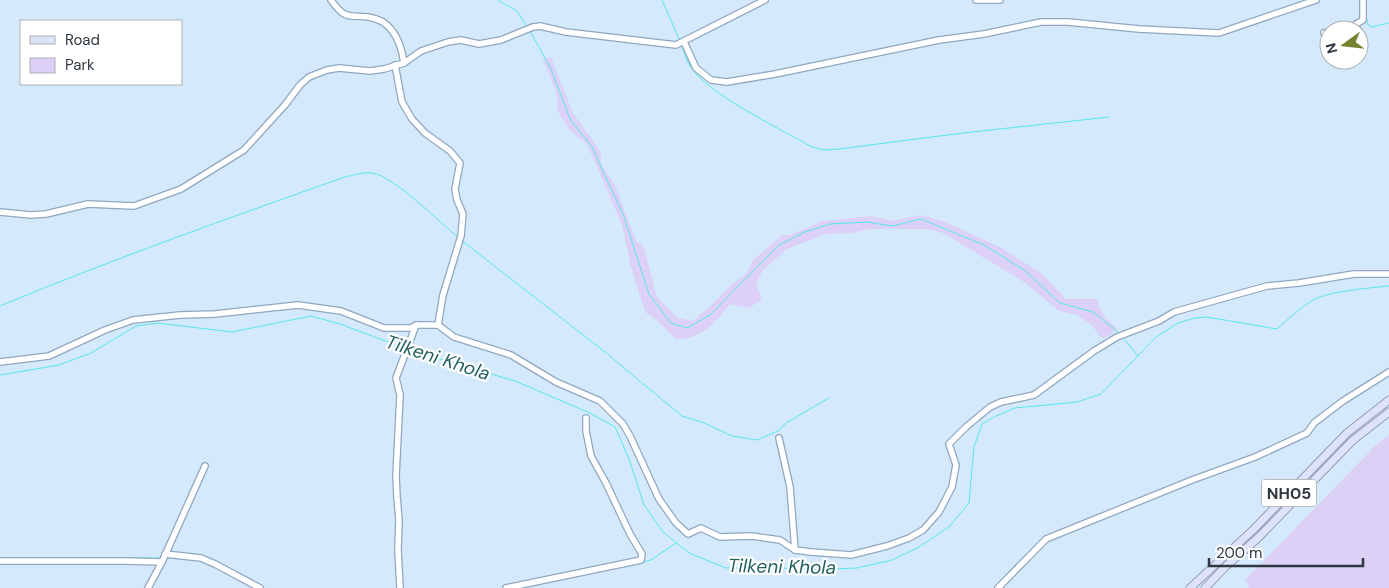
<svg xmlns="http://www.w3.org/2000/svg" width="1389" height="588" viewBox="0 0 1389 588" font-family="'DM Sans',sans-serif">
  <rect width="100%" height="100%" fill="#d5e9fd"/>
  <!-- green -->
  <g fill="#ddd0f6">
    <path d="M551 57 573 113 601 152V164L615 185 636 241 643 245 657 297 678 318 693 321 713 304 730 286 746 274 753 260 782 235H790L823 221 872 216 892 221 921 215 945 222 1000 247 1041 273 1066 299H1098C1099 314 1108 320 1118 329L1105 338 1100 337 1092 325 1077 315 1059 311 1024 282 943 233 927 229H872L851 233 826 234 787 249 763 270 756 283 762 300 748 308 730 304C714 323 703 339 676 339L658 321 645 312 631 267 622 225 587 144 570 131 557 110C561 99 549 71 542 60Z"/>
    <path d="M1389 435V588H1249L1245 580 1375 446Z"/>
  </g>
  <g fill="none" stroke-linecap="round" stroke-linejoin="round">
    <!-- stream -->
    <g stroke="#56e8e9" stroke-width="1">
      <path d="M498 0 517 11 528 28"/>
      <path d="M662 0 680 41"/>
      <path d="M1366 16 1368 25 1372 27 1389 23"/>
      <path d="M530 31 551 69 570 119 592 147 607 180 623 214 649 294 671 323 687 328 710 315 779 245 805 232 830 224 867 222 892 226 921 219 984 245 1024 270 1060 303 1093 312 1118 332"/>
      <path d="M681 44C684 51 686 60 690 66 706 93 782 130 812 147L824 150 839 149 963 133 1109 117"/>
      <path d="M461 240 600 348 682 416 704 423 732 436 757 440 778 431 786 423 829 398"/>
      <path d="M0 306C113 259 229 218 345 177 354 175 363 172 372 173 394 176 439 222 458 237"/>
      <path d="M1124 339 1138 356"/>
      <path d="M410 350 515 381 590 413 615 427 629 459 644 505 663 532 689 553 726 568 769 567 810 570 857 568 892 560 919 547 949 527 969 503 974 447 982 424 996 416 1015 408 1077 402 1101 394 1156 337 1178 323 1195 318 1207 317 1277 329C1288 319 1300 308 1313 300 1330 291 1369 288 1389 286"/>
      <path d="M0 375 59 365 91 353 136 326 158 323 232 332 311 316 340 324 404 348"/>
      <path d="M130 558H161"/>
      <path d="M167 558 183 559"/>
      <path d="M643 562 651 560 676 543"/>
    </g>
    <defs>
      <g id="minor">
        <path d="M331 0C345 20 348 15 368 17 392 20 401 42 404 63"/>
        <path d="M976 0H1000"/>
        <path d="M1336 30 1353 26 1363 20V0"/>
        <path d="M1324 33 1329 32"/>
        <path d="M684 42 696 68 711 80 727 82 775 74 939 40 984 34 1041 22H1068L1139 29 1219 33 1316 0"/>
        <path d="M0 212 31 215 46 214 88 204 134 206 181 189 244 150 285 105 300 85 309 77 327 70 339 68 370 71 384 69 404 63 421 51 448 42 461 40 479 44 501 40 533 27 540 26 566 32 676 45 765 0"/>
        <path d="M438 325 454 337 511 355 556 382 600 401 623 424 630 436 659 499 676 523 688 534 701 528 720 537 752 536 780 540 795 550 811 552 851 555 887 546 909 538 923 530 939 512 952 487 956 465 949 444 966 427 990 407 1001 402 1034 395 1094 351 1117 337 1159 321 1174 312 1267 286 1299 283 1354 274H1389"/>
        <path d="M0 362 49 356 105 330 133 320 180 315 215 314 298 305 341 311 384 328H411L416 325H438L443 295 461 236 463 214 457 200 455 189 460 163 450 151 425 133 412 119 402 102 395 65"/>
        <path d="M779 438 790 487 795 550"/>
        <path d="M165 554 201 558 215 564 260 588"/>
        <path d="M0 561H125L162 562"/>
        <path d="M148 588 162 562 205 466"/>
        <path d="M400 588 398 550 399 520 397 497 396 476 400 395 396 378 416 325"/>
        <path d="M506 588 641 560 642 554 630 534 606 483 591 456 586 431V418"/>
        <path d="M998 588 1046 539 1192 480 1255 457 1307 433 1314 423 1343 401 1389 372"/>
      </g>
      <g id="major">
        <path d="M1190 588 1254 529 1347 433 1389 400"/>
        <path d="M1205 588 1226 566 1259 537 1352 441 1389 412"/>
      </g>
    </defs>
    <!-- minor casing -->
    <use href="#minor" stroke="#90a7bf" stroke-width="8"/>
    <!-- major casing -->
    <use href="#major" stroke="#929bb7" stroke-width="9"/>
    <!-- minor -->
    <use href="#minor" stroke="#fff" stroke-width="5.5"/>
    <!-- major -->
    <use href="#major" stroke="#dee3fa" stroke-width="7"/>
  </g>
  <g text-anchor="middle" stroke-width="4.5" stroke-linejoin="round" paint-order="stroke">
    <!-- shield labels -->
    <rect fill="#fff" stroke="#6d747b" stroke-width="1" x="1261.5" y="479.5" width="55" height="27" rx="4"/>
    <g font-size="16" font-weight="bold" fill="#2f3842">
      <text x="1289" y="499">NH05</text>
    </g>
    <!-- water labels -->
    <g font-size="19" font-style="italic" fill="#256061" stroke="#fff">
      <text transform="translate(438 357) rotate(18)" y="7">Tilkeni Khola</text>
      <text transform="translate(782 566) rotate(1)" y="7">Tilkeni Khola</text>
    </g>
  </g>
  <!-- legend -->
  <rect x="20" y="20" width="162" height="65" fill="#ffffff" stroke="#acafb3"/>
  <rect x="30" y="36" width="25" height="8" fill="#dee3fa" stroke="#acafb3"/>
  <text x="65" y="45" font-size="15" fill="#2f3842">Road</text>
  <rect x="30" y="58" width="25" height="15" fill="#ddd0f6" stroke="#acafb3"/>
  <text x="65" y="70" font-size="15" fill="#2f3842">Park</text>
  <!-- north arrow -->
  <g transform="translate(1344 45) rotate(255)"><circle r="24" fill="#ffffff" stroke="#acafb3"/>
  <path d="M0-4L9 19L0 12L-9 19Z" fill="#758230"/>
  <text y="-8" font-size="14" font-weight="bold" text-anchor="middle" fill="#2f3842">N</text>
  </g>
  <!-- scale -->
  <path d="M1209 558v8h154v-8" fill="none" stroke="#2f3842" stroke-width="2.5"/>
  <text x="1216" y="558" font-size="15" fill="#2f3842" stroke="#ffffff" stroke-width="4" paint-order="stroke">200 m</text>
</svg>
